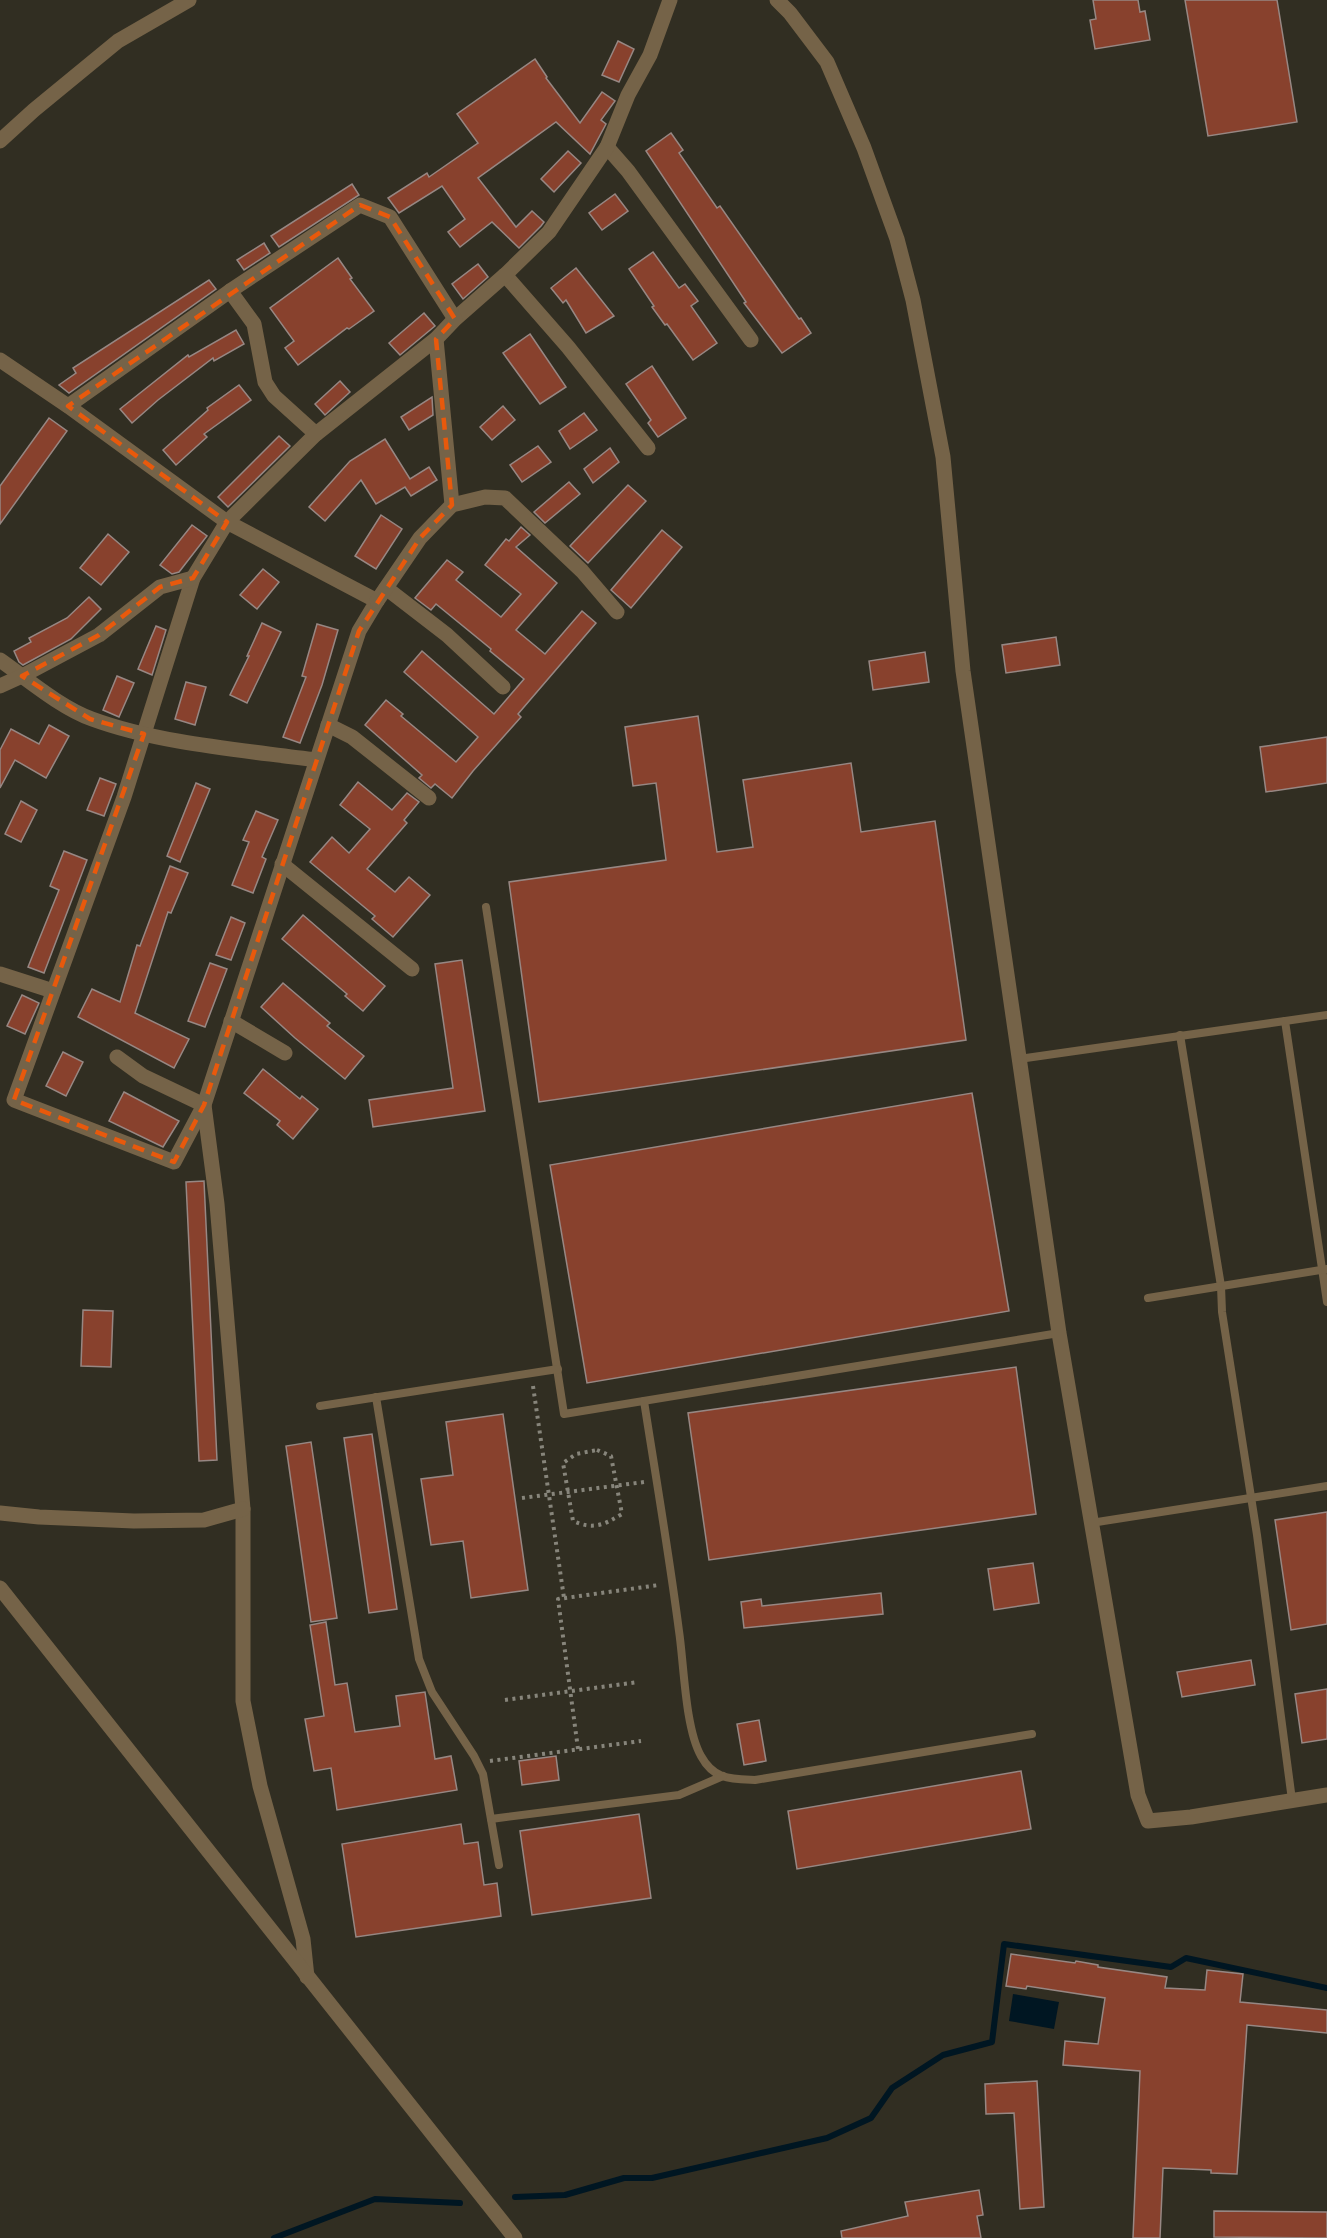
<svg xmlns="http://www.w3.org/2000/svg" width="1327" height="2238" viewBox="0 0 1327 2238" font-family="'DM Sans',sans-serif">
  <rect width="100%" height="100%" fill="#312e22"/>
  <!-- water -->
  <path fill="#001622" d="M1013 1994 1059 2002 1054 2029 1009 2021Z"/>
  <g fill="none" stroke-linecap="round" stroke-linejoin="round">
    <!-- stream -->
    <g stroke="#001622" stroke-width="6">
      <path d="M515 2197 565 2195 624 2178H652L827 2138 871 2118 892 2088 943 2055 992 2042 1004 1944 1171 1967 1186 1958 1327 1988"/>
      <path d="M274 2238 375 2199 460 2203"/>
    </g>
  </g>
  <!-- building -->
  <g fill="#88412d" stroke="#978783" stroke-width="1.5">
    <path d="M1093 0H1138L1140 12 1145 11 1150 40 1095 49 1090 20 1096 19Z"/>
    <path d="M1185 0H1277L1297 122 1208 136Z"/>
    <path d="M618 41 634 49 619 82 602 75Z"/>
    <path d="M535 59 547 77 546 78 580 123 602 92 615 101 601 120 606 124 590 154 556 122 478 178 516 227 532 211 544 222 541 226 519 248 492 222 460 247 448 232 465 219 442 186 399 213 388 198 427 173 429 177 478 143 457 114Z"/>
    <path d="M671 133 683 150 679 153 717 208 720 206 799 319 801 318 811 333 782 353 744 303 746 302 646 151Z"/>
    <path d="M568 151 581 163 554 192 541 179Z"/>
    <path d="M352 184 359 195 279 247 271 236Z"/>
    <path d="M615 194 628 211 602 230 589 213Z"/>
    <path d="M264 243 270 253 244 270 237 260Z"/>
    <path d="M653 252 679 288 685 284 698 301 691 306 717 343 693 360 667 324 665 325 652 307 654 306 629 269Z"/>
    <path d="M338 258 352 278 350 279 374 311 349 329 347 328 298 365 285 348 294 341 270 308Z"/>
    <path d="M478 264 488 277 463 299 452 284Z"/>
    <path d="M576 268 614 316 586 333 566 300 563 303 551 288Z"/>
    <path d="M209 280 216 289 69 393 59 385 76 373 73 368Z"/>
    <path d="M424 313 435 326 400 355 389 343Z"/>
    <path d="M236 330 244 344 214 361 213 358 158 400 132 423 120 409 188 355 189 357Z"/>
    <path d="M530 334 566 387 540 404 503 353Z"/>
    <path d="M652 366 686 418 658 437 648 423 651 420 626 384Z"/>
    <path d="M340 381 350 392 325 415 315 404Z"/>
    <path d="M239 385 251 400 204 434 207 437 176 465 163 450 208 410 207 408Z"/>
    <path d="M432 397 433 415 409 430 401 417Z"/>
    <path d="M503 406 515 420 492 440 480 427Z"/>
    <path d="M584 413 597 430 570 449 559 431Z"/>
    <path d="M49 418 67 431 0 524V486Z"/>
    <path d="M279 436 290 446 228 507 218 497Z"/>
    <path d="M385 439 410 479 429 467 437 480 411 496 405 487 376 504 361 480 325 521 309 507 350 461Z"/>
    <path d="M538 446 551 462 522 482 510 465Z"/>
    <path d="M610 448 619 462 593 483 584 469Z"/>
    <path d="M569 482 580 494 545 523 534 512Z"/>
    <path d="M628 485 646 501 588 563 570 546Z"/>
    <path d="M381 515 402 529 376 569 355 556Z"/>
    <path d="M192 525 207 536 179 572 172 574 160 565Z"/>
    <path d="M521 527 530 535 516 547 557 583 516 630 545 654 582 611 596 623 518 714 521 717 473 771 452 798 435 784 431 788 419 778 422 775 365 725 386 700 403 714 401 716 456 762 478 737 404 672 422 651 494 714 524 679 490 651 491 649 436 604 431 610 415 598 447 560 463 572 456 580 501 617 521 594 485 565 506 539 509 541Z"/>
    <path d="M662 530 682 547 631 608 611 590Z"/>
    <path d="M108 534 129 552 101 585 80 568Z"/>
    <path d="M263 569 279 582 257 609 240 595Z"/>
    <path d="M89 597 101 609 71 639 23 665 19 662 14 651 31 642 29 638 67 618Z"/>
    <path d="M262 623 281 632 247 703 230 695 249 656H247Z"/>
    <path d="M317 624 338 630 322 685 300 743 283 737 306 677 302 676Z"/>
    <path d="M156 626 166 630 152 675 138 669Z"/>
    <path d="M1056 637 1060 665 1006 673 1002 645Z"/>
    <path d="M925 652 929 682 873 690 869 661Z"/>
    <path d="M117 676 134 683 119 717 103 710Z"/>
    <path d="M186 682 206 687 195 725 175 719Z"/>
    <path d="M698 716 717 852 753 847 743 780 851 763 861 832 935 821 966 1040 539 1102 509 882 666 860 656 783 633 786 625 727Z"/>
    <path d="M49 725 69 736 46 778 15 760 0 788V750L11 729 39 744Z"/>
    <path d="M1327 737V783L1266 792 1260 747Z"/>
    <path d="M100 778 116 784 104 816 87 810Z"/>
    <path d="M358 782 392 810 407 793 419 802 404 820 407 823 367 869 395 892 409 877 430 895 393 937 372 919 375 916 310 862 332 837 349 853 370 829 340 805Z"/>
    <path d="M196 783 210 789 180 862 167 856Z"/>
    <path d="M21 801 37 810 21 842 5 834Z"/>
    <path d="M256 811 278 820 262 857 266 859 253 893 232 885 249 842 243 840Z"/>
    <path d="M64 851 87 860 44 973 28 967 59 890 50 886Z"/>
    <path d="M170 866 188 873 171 913 168 912 135 1013 189 1039 174 1068 78 1017 92 989 120 1002 137 945 140 946Z"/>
    <path d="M303 915 385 986 363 1011 345 996 347 994 282 939Z"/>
    <path d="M231 917 245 923 231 960 216 955Z"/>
    <path d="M462 960 485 1111 373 1127 369 1100 453 1088 435 964Z"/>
    <path d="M210 963 227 969 205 1027 188 1021Z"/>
    <path d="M283 983 330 1023 327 1026 364 1056 345 1079 295 1038 261 1007Z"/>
    <path d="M22 995 39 1003 25 1034 7 1026Z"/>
    <path d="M63 1052 83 1062 66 1096 46 1086Z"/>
    <path d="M263 1069 300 1099 302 1096 318 1109 293 1139 277 1125 280 1121 244 1093Z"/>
    <path d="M124 1092 179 1121 163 1147 109 1121Z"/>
    <path d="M972 1093 1009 1311 587 1383 550 1165Z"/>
    <path d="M204 1181 217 1460 199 1461 186 1182Z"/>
    <path d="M83 1310 113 1311 111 1367 81 1366Z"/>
    <path d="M1016 1367 1036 1514 709 1560 688 1413Z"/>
    <path d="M503 1414 528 1590 471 1598 463 1541 431 1545 421 1479 453 1475 446 1422Z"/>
    <path d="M372 1434 397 1609 369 1613 344 1438Z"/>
    <path d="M311 1442 337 1618 311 1622 286 1446Z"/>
    <path d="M1327 1512V1624L1291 1630 1275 1520Z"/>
    <path d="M1033 1563 1039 1603 994 1610 988 1569Z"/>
    <path d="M881 1593 883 1614 744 1628 741 1602 761 1599 762 1606Z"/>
    <path d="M326 1622 335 1685 347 1683 355 1732 400 1726 396 1696 425 1692 435 1759 451 1756 457 1790 337 1810 331 1768 314 1771 305 1719 324 1716 310 1625Z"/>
    <path d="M1251 1660 1255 1685 1182 1697 1177 1672Z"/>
    <path d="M1327 1689V1739L1302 1743 1295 1694Z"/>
    <path d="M759 1720 766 1761 744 1765 737 1724Z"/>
    <path d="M556 1756 559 1780 522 1785 519 1761Z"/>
    <path d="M1021 1771 1031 1829 797 1869 788 1811Z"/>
    <path d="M639 1814 651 1898 532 1915 520 1831Z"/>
    <path d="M461 1824 464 1844 478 1842 484 1885 497 1883 501 1916 356 1937 342 1844Z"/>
    <path d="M1011 1954 1075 1963 1076 1961 1098 1965V1967L1167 1977 1165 1988 1205 1990 1207 1970 1243 1974 1240 2002 1327 2010V2033L1247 2025 1237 2174 1211 2173V2170L1163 2168 1160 2238H1133L1140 2071 1063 2065 1065 2041 1098 2044 1105 1998 1027 1986 1026 1989 1006 1986Z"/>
    <path d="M1037 2081 1044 2207 1020 2209 1014 2113 986 2114 985 2084Z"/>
    <path d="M979 2190 983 2215 977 2216 981 2238H842L841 2231 908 2216 905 2202Z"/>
    <path d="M1214 2211 1327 2212V2238L1214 2237Z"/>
  </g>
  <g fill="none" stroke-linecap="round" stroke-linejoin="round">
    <!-- path -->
    <g stroke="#87857b" stroke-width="4" stroke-dasharray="3 4.5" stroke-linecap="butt">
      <path d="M533 1386 564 1598"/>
      <path d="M597 1450 611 1456 622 1514C604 1525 593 1530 573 1521L563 1463 576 1454Z"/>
      <path d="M522 1498 644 1482"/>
      <path d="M505 1700 638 1682"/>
      <path d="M578 1749 558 1599 659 1585"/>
      <path d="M490 1761 641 1741"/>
    </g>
    <!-- service -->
    <g stroke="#756348" stroke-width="8">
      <path d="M486 907 564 1414 1059 1333"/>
      <path d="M1285 1021 1327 1302"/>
      <path d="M1180 1035 1221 1286 1222 1312 1257 1535 1292 1800"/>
      <path d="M1019 1059 1327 1015"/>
      <path d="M1148 1298 1327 1269"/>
      <path d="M376 1397 419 1659 432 1692 474 1756 483 1774 499 1865"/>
      <path d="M644 1401C656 1478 669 1554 679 1631 684 1664 685 1728 701 1756 714 1780 731 1779 755 1780L1032 1734"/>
      <path d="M320 1406 558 1369"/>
      <path d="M1091 1523 1327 1486"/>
      <path d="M491 1819 679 1795 723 1776"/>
    </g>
    <!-- minor -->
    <g stroke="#756348" stroke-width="15">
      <path d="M777 0 790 13 827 62 864 148 897 239 913 300 943 457 963 671 1059 1333 1138 1795 1148 1821 1191 1817 1327 1795"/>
      <path d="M0 141 34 110 118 41 189 0"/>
      <path d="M607 147 628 171 751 340"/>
      <path d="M505 275 568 347 648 448"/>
      <path d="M230 291 254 324 265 382 274 396 316 434"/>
      <path d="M436 339 452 505"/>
      <path d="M0 360 68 406 227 522 377 601 359 631 204 1105 174 1162 14 1100 124 797 193 578 227 522 316 434 436 339 455 319 505 275 549 232 607 147 628 95 650 55 670 0"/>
      <path d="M68 406 230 291 360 205 390 217 455 319"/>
      <path d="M386 588 447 635 503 687"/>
      <path d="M377 601 420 538 452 505 485 497 505 498 582 571 617 612"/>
      <path d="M0 660C27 679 61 708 92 719 160 744 244 750 316 760"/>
      <path d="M0 686 22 676 99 635 160 587 193 578"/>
      <path d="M328 725 352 737 429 798"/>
      <path d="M282 864 412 969"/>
      <path d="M0 974 53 991"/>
      <path d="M231 1021 285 1053"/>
      <path d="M117 1057 143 1076 204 1105 217 1204 243 1509V1701L260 1786 303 1939 307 1977"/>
      <path d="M0 1513 39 1517 134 1521 204 1520 243 1509"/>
      <path d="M0 1588 515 2238"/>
    </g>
  </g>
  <!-- marked area -->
  <path fill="none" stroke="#e8590c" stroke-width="4.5" stroke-dasharray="12 8" stroke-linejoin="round" d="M360 205 390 217 455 319 436 339 452 505 420 538 359 631 204 1105 174 1162 14 1100 144 734 90 719 22 676 99 635 160 587 193 578 227 522 68 406Z"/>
</svg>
